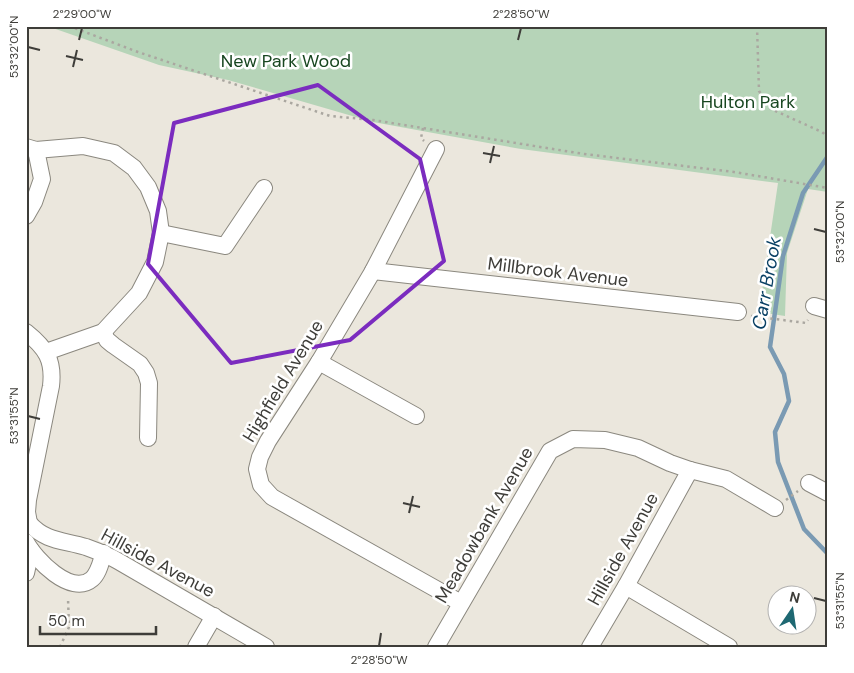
<svg xmlns="http://www.w3.org/2000/svg" width="854" height="673" viewBox="0 0 854 673" font-family="'DM Sans',sans-serif">
  <rect width="100%" height="100%" fill="#ebe7dd"/>
  <!-- green -->
  <path fill="#b6d4b8" d="M47 26H828V192L808 189 787 253 785 316 759 312 778 183 521 149 373 122 228 80 159 65Z"/>
  <g fill="none" stroke-linecap="round" stroke-linejoin="round">
    <!-- stream -->
    <g stroke="#7a9ab3" stroke-width="4.5">
      <path d="M828 156 803 193 783 256 770 347 784 374 789 401 775 432 778 462 804 529 828 554"/>
      <path d="M827 647 828 645"/>
    </g>
    <defs>
      <g id="minor">
        <path d="M26 147 36 150 83 146 114 153 134 168 148 187 158 211 161 233 155 262 139 293 103 332 46 352"/>
        <path d="M436 149 373 271 319 362 268 441 260 457 257 469 261 485 272 497 461 603"/>
        <path d="M26 216 34 202 42 179 36 150"/>
        <path d="M161 233 225 246 264 188"/>
        <path d="M373 271 738 312"/>
        <path d="M814 306 828 310"/>
        <path d="M26 332C46 348 54 360 51 386L28 500 27 512 29 523"/>
        <path d="M103 332 107 340 113 345 140 364 146 373 149 383 148 438"/>
        <path d="M319 362 416 416"/>
        <path d="M809 483 828 493"/>
        <path d="M29 523C46 542 63 540 86 547 97 551 108 555 118 561L266 647"/>
        <path d="M26 542C35 559 71 597 92 579 99 573 101 561 104 553"/>
        <path d="M26 573 31 550"/>
        <path d="M626 586 729 647"/>
        <path d="M196 647 214 616"/>
        <path d="M436 647 550 451 573 439 605 440 638 448 670 463 690 470 726 479 775 508"/>
        <path d="M590 647 626 586 690 470"/>
      </g>
    </defs>
    <!-- minor casing -->
    <use href="#minor" stroke="#8b887f" stroke-width="18"/>
    <!-- path -->
    <g stroke="#aaa7a0" stroke-width="2.5" stroke-dasharray="2.5 4" stroke-linecap="butt">
      <path d="M69 26 138 52 330 116 373 120 584 154 734 172 828 188"/>
      <path d="M757 26 759 91 771 109 822 132 828 137"/>
      <path d="M423 128 421 138 424 141"/>
      <path d="M751 316 806 323 808 320"/>
      <path d="M786 500 798 491"/>
      <path d="M60 647 69 627 68 598"/>
    </g>
    <!-- minor -->
    <use href="#minor" stroke="#fff" stroke-width="16"/>
  </g>
  <!-- marked area -->
  <path fill="none" stroke="#7b2cbf" stroke-width="4" stroke-linejoin="round" d="M318 85 420 159 444 261 350 340 231 363 148 264 174 123Z"/>
  <!-- ticks -->
  <path fill="none" stroke="#3e3d39" stroke-width="2" d="M79 40 82 28M518 40 521 28M28 47 40 50M66 56 83 60M73 67 77 50M483 153 500 156M490 163 494 146M814 229 826 232M28 416 40 419M403 503 420 507M409 513 413 496M814 598 826 601M379 646 381 633"/>
  <g text-anchor="middle" stroke-width="5" stroke-linejoin="round" paint-order="stroke">
    <!-- park labels -->
    <g font-size="18" fill="#184620" stroke="#fff">
      <text x="286" y="67">New Park Wood</text>
      <text x="748" y="108">Hulton Park</text>
    </g>
    <!-- street labels -->
    <g font-size="18" fill="#3e3d39" stroke="#fff">
      <text transform="translate(558 272) rotate(7)" y="6">Millbrook Avenue</text>
      <text transform="translate(283 381) rotate(-59)" y="6">Highfield Avenue</text>
      <text transform="translate(484 525) rotate(-60)" y="6">Meadowbank Avenue</text>
      <text transform="translate(623 549) rotate(-61)" y="6">Hillside Avenue</text>
      <text transform="translate(158 563) rotate(28)" y="6">Hillside Avenue</text>
    </g>
    <!-- water labels -->
    <g font-size="19" font-style="italic" fill="#094064" stroke="#fff">
      <text transform="translate(766 283) rotate(-80)" y="7">Carr Brook</text>
    </g>
  </g>
  <!-- border -->
  <rect width="854" height="673" fill="none" stroke="#ffffff" stroke-width="55"/>
  <!-- north arrow -->
  <g transform="translate(792 610) rotate(13)"><circle r="24" fill="#ffffff" stroke="#b2b1b0"/>
  <path d="M0-4L9 19L0 12L-9 19Z" fill="#1e6872"/>
  <text y="-8" font-size="14" font-weight="bold" text-anchor="middle" fill="#3e3d39">N</text>
  </g>
  <!-- scale -->
  <path d="M40 626v8h116v-8" fill="none" stroke="#3e3d39" stroke-width="2.5"/>
  <text x="48" y="626" font-size="15" fill="#3e3d39" stroke="#ffffff" stroke-width="4" paint-order="stroke">50 m</text>
  <rect x="28" y="28" width="798" height="618" fill="none" stroke="#3e3d39" stroke-width="2"/>
  <g font-size="12" text-anchor="middle" fill="#3e3d39">
    <text x="82" y="18">2°29'00"W</text>
    <text x="521" y="18">2°28'50"W</text>
    <text transform="translate(14 47) rotate(-90)" y="4">53°32'00"N</text>
    <text transform="translate(840 232) rotate(-90)" y="4">53°32'00"N</text>
    <text transform="translate(14 416) rotate(-90)" y="4">53°31'55"N</text>
    <text transform="translate(840 601) rotate(-90)" y="4">53°31'55"N</text>
    <text x="379" y="664">2°28'50"W</text>
  </g>
</svg>
